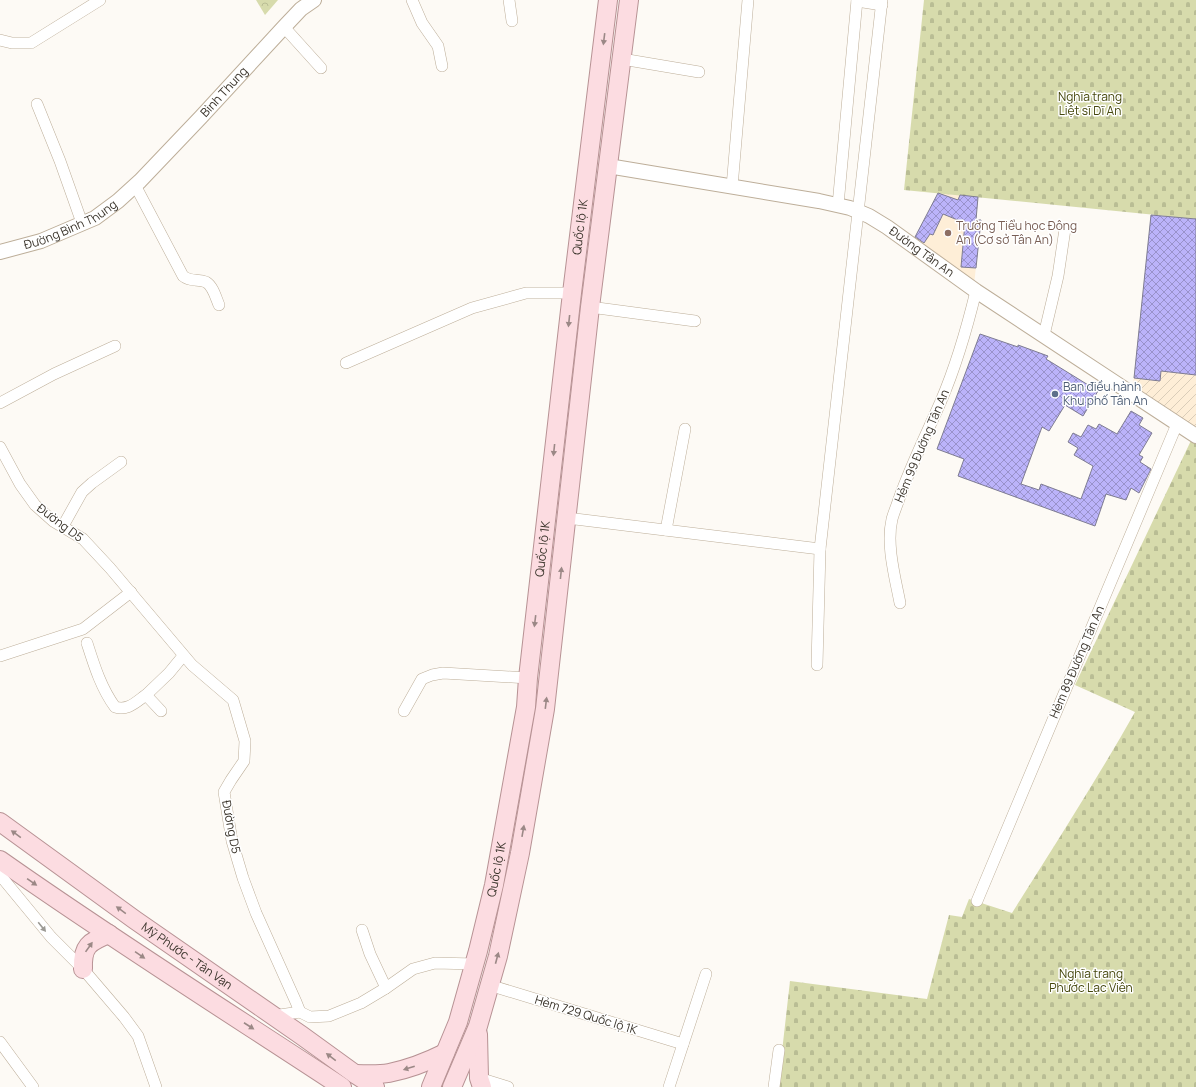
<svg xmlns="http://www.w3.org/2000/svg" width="1196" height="1087" viewBox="0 0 1196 1087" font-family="Manrope,sans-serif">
  <defs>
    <pattern id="industrial-furrows" width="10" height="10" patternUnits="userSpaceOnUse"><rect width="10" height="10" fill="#feeed7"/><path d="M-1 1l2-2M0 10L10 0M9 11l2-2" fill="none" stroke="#dacdb9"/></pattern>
    <pattern id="cemetery-stones" width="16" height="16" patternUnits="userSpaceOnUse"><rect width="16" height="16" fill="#d7dbac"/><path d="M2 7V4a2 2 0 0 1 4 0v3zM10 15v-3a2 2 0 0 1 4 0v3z" fill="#b9bd94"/></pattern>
    <pattern id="park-crowns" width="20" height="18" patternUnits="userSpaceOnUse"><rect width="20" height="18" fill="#d7dbac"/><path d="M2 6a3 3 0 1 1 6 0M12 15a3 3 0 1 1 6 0" fill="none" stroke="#b9bd94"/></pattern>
    <pattern id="building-cross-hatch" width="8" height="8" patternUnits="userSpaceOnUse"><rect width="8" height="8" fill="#bbb3fa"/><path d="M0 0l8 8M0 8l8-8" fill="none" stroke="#9992cb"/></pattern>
  </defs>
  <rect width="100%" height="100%" fill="#fdfaf5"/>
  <!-- built -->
  <path fill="#feeed7" d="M938 193 978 197 971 219 981 220 974 285 914 239Z"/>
  <!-- industrial -->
  <path fill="url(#industrial-furrows)" d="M1151 215 1196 219V427L1133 385Z"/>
  <!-- cemetery -->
  <g fill="url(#cemetery-stones)">
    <path d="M924 0H1196V219L904 190Z"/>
    <path d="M1196 430V1087H778L790 981 927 999 949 915 962 917 969 899 1012 913C1054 846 1096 781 1135 712L1075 685Z"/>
  </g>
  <!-- park -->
  <path fill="url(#park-crowns)" d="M256 0H278L265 15Z"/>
  <!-- building -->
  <g fill="url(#building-cross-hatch)" stroke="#7e7c92">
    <path d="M938 193 958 200 960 195 978 197 976 220H981L976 268 961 267 965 223 943 214 933 235 930 234 924 243 915 237Z"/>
    <path d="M1151 215 1196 219V375L1161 371 1160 381 1134 378Z"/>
    <path d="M980 334 1018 347V345L1048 356 1046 359 1098 391 1083 416 1065 405 1049 431 1042 427 1021 484 1039 490 1041 484 1081 499 1093 466 1074 455 1078 448 1068 442 1073 433 1081 437 1088 425 1096 429 1099 424 1117 434 1131 411 1143 418 1139 425 1152 433 1139 455 1143 457 1140 462 1151 469 1139 493 1131 488 1126 500 1106 494 1095 526 958 476 964 459 937 449Z"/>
  </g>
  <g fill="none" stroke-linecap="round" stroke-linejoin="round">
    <defs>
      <g id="minor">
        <path d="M412 0 422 23 438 46 442 66"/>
        <path d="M509 0 512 21"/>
        <path d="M857 1 882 5"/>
        <path d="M284 27 321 68"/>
        <path d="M0 40 12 43H31L100 0"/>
        <path d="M622 59 699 72"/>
        <path d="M37 104 60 161 82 223"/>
        <path d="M135 185 183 276C190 282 198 279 206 282 213 286 216 298 219 305"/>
        <path d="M732 187 748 0"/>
        <path d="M838 205 857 0"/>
        <path d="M590 307 695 321"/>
        <path d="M1044 335 1058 276 1065 229"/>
        <path d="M346 363 472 308 526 293H572"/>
        <path d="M0 403 54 374 115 346"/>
        <path d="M0 447 20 484 35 505 53 521 83 539 110 568 192 665 233 700 245 741 244 761 231 780 224 792 232 841 243 878 256 913 296 1002 300 1012 310 1017 329 1016 361 1003 386 988 413 969 435 963 475 964"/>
        <path d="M567 518 820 549"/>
        <path d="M63 526 82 492 92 483 121 462"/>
        <path d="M666 530 685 429"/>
        <path d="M900 603C895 577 886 545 892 519 894 512 897 505 899 499 911 465 927 433 941 401 956 366 967 328 976 291"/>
        <path d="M87 643C94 665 101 688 115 707 128 711 136 702 146 695"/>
        <path d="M0 656 83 629 131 592"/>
        <path d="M817 665 820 549 882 0"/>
        <path d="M161 711 146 695 169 673 183 656"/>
        <path d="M404 711 422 679 432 675 443 673 528 678"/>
        <path d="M0 875 51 937 83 969 124 1017 138 1036 156 1087"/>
        <path d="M977 901 1177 424"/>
        <path d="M362 930 370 954 386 988"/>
        <path d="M489 985 683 1044"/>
        <path d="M273 1016 300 1012"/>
        <path d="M0 1042 33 1087"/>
        <path d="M479 1078 508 1087"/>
        <path d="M669 1087 706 974"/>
        <path d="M774 1087 779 1050"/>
      </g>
      <g id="tertiary">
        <path id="s1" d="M608 166 819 201 850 208 869 216 887 227 976 291 1196 436"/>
        <path id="s2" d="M0 252 41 241 95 218 118 201 140 181 201 117 284 27 301 9 314 0"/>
      </g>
      <g id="primary">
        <path id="s3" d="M0 822 135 920 301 1035 355 1074 375 1087"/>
        <path d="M0 860C112 939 228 1012 342 1087"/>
        <path d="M83 969C82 946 89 942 109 934"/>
        <path d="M478 1034 479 1078 482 1087"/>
        <path d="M355 1074C366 1074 378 1075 389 1073 409 1069 427 1062 445 1053"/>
        <path id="s4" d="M431 1087 458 1022 478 951 494 885 526 707 528 678 572 293 608 0"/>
        <path d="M452 1087 478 1026 498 956 520 853 545 709 590 307 629 0"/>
      </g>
    </defs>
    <!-- minor casing -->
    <use href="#minor" stroke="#bdae99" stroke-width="12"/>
    <!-- tertiary casing -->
    <use href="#tertiary" stroke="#bdae99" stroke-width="16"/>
    <!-- primary casing -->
    <use href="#primary" stroke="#b79294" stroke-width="20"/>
    <!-- minor -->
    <use href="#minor" stroke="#fff" stroke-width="11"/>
    <!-- tertiary -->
    <use href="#tertiary" stroke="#fff" stroke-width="14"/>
    <!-- primary -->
    <use href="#primary" stroke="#fcdce1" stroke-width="18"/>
  </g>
  <!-- one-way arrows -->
  <defs><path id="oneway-solid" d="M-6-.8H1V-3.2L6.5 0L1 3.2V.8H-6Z"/></defs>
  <g fill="#9b8886">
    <use href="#oneway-solid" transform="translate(604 39) rotate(97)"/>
    <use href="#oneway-solid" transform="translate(569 321) rotate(96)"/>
    <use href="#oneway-solid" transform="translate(554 450) rotate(96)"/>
    <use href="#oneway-solid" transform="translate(561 573) rotate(-84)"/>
    <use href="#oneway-solid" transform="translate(535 621) rotate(97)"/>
    <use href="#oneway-solid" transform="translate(546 703) rotate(-83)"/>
    <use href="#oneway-solid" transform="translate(523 831) rotate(-80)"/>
    <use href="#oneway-solid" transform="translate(16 834) rotate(-144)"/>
    <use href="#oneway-solid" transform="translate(32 882) rotate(35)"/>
    <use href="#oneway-solid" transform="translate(121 910) rotate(-144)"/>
    <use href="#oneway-solid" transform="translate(89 947) rotate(-55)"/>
    <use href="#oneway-solid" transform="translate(140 955) rotate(34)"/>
    <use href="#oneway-solid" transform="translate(497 958) rotate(-75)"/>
    <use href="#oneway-solid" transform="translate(249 1026) rotate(33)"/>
    <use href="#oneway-solid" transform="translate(331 1057) rotate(-143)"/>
    <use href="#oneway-solid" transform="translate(409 1068) rotate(163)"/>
  </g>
  <use fill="#9c9a95" href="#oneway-solid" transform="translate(42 927) rotate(51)"/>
  <!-- markers -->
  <circle fill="#8d6e63" stroke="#fff" stroke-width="1.5" cx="948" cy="233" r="4"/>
  <circle fill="#5c6f8a" stroke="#fff" stroke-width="1.5" cx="1055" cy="394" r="4"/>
  <g text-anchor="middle" stroke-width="3" stroke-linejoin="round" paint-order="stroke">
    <!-- street labels -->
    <g font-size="12" fill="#3a342b" stroke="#fff">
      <text dy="4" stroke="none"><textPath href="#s2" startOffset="282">Bình Thung</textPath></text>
      <text dy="4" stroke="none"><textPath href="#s2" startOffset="76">Đường Bình Thung</textPath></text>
      <text dy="4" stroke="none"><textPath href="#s4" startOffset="876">Quốc lộ 1K</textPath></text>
      <text dy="4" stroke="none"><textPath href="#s1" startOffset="330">Đường Tân An</textPath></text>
      <text transform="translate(922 446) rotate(-67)" y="4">Hẻm 99 Đường Tân An</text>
      <text transform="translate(60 523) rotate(37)" y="4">Đường D5</text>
      <text dy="4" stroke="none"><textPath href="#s4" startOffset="552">Quốc lộ 1K</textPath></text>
      <text transform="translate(1077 662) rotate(-67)" y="4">Hẻm 89 Đường Tân An</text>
      <text transform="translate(231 827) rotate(79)" y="4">Đường D5</text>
      <text dy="4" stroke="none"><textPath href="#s4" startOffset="228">Quốc lộ 1K</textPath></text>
      <text dy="4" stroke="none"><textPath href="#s3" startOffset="230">Mỹ Phước - Tân Vạn</textPath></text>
      <text transform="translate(586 1015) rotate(17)" y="4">Hẻm 729 Quốc lộ 1K</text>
    </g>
    <!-- park labels -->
    <g font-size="12" fill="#45470c" stroke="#fff">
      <text x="1090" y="101">Nghĩa trang<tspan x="1090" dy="14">Liệt sĩ Dĩ An</tspan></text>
      <text x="1091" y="978">Nghĩa trang<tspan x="1091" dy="14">Phước Lạc Viên</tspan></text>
    </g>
    <!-- education labels -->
    <g font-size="12" fill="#785e54" stroke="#fff" text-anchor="start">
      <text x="956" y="230">Trường Tiểu học Đông<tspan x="956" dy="14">An (Cơ sở Tân An)</tspan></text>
    </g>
    <!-- service labels -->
    <g font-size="12" fill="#4e5e75" stroke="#fff" text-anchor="start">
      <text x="1063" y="391">Ban điều hành<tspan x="1063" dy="14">Khu phố Tân An</tspan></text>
    </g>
  </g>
</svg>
